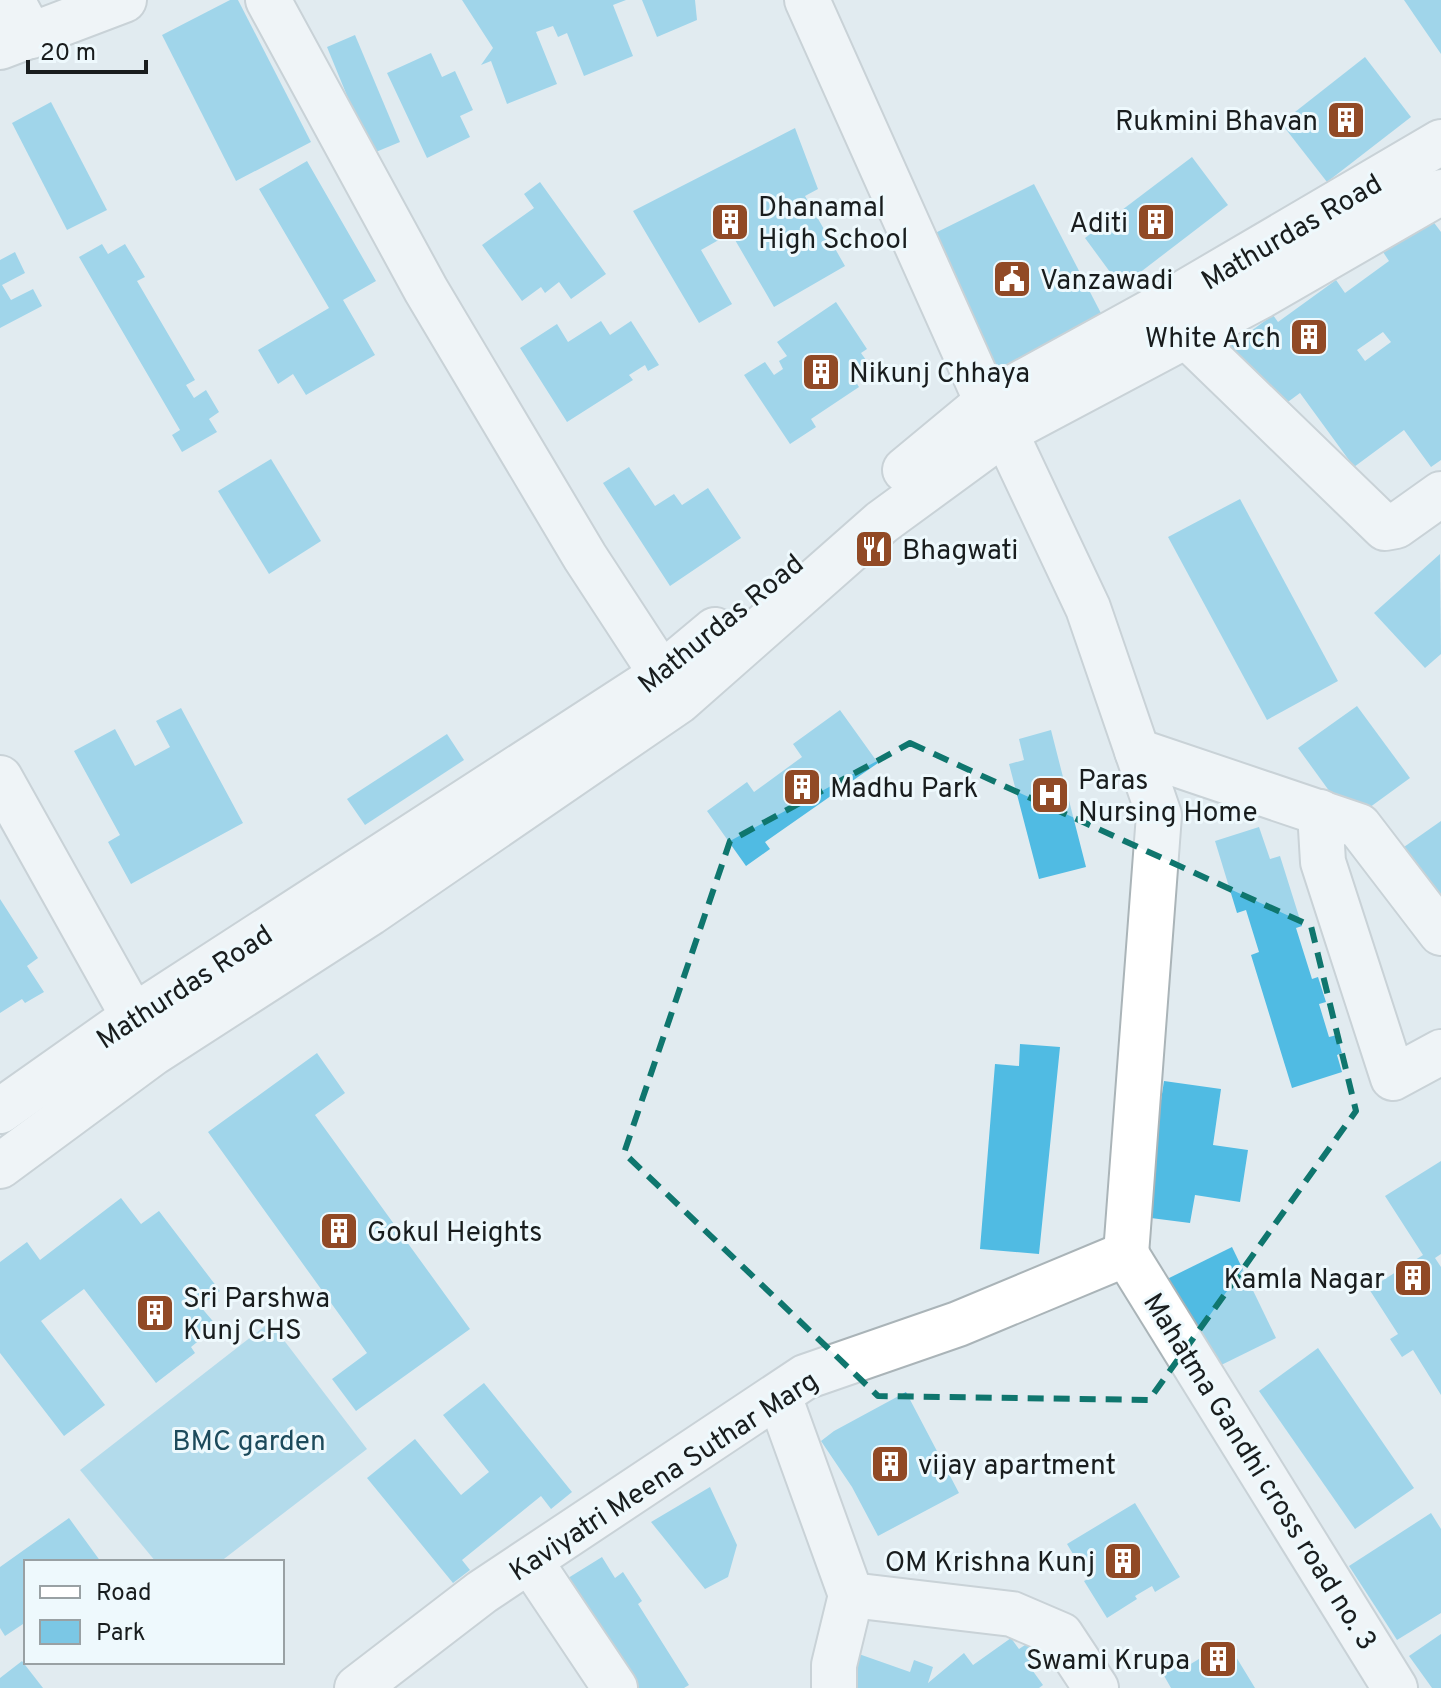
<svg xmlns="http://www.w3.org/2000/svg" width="1441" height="1688" viewBox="0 0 1441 1688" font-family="Overpass,sans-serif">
  <rect width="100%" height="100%" fill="#e1ebf0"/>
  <!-- green -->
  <path fill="#7bc7e5" d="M270 1322 367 1449 220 1562H156L80 1470Z"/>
  <!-- building -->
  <g fill="#50bbe3" fill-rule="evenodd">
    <path d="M230 0H238L311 142 236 181 162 35Z"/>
    <path d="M462 0H626L613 5 633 56 584 76 567 33 558 37 553 26 536 32 557 84 507 104 491 61 481 65 493 48Z"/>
    <path d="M642 0H695L697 20 657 37Z"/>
    <path d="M1404 0H1441V54Z"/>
    <path d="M355 35 400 142 371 154 327 47Z"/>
    <path d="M431 53 442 77 455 71 473 110 460 116 470 137 427 158 387 73Z"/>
    <path d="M1365 57 1411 117 1327 182 1281 123Z"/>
    <path d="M51 102 107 210 67 230 12 123Z"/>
    <path d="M795 128 818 189 805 196 845 266 774 307 731 233 701 250 732 304 699 323 633 211Z"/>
    <path d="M1192 157 1228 205 1121 287 1085 238Z"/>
    <path d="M307 161 376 281 343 300 375 355 306 395 293 374 278 384 258 350 329 308 259 189Z"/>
    <path d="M540 182 606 274 571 299 559 282 545 293 541 287 522 301 482 245 534 208 524 194Z"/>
    <path d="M1034 184 1104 319 986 379 921 240Z"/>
    <path d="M1426 212 1441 232V460L1431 467 1404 430 1354 467 1300 393 1269 416 1222 352 1273 315 1278 322 1336 280 1345 293 1389 261 1379 246ZM1383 332 1391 342 1365 361 1357 350Z"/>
    <path d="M102 244 108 254 125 244 145 277 137 281 195 380 186 385 194 398 206 390 219 412 209 419 217 432 182 452 172 435 180 430 79 257Z"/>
    <path d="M15 252 25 273 2 285 11 300 33 289 42 306 0 328V260Z"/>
    <path d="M836 302 867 349 861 353 871 367 854 379 859 387 811 419 816 427 790 444 744 375 765 362 774 375 783 369 779 361 787 356 777 342Z"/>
    <path d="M601 321 610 335 631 321 659 365 648 371 645 365 629 375 633 380 567 422 520 348 557 324 568 342Z"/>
    <path d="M271 459 321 541 269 574 218 491Z"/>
    <path d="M629 467 655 506 674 494 682 505 708 488 741 538 670 586 603 483Z"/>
    <path d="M1240 499 1338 681 1267 720 1168 537Z"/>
    <path d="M1440 554 1441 654 1425 668 1374 613Z"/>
    <path d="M1357 706 1410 778 1351 821 1298 748Z"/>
    <path d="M181 708 243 823 131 884 108 842 120 835 74 751 115 729 135 766 170 747 156 721Z"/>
    <path d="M840 710 878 763 765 842 770 849 746 866 707 811 747 782 754 792 802 757 793 744Z"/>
    <path d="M1051 730 1086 867 1039 879 1009 764 1024 760 1019 739Z"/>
    <path d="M447 734 464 760 365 825 347 799Z"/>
    <path d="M1441 821V919L1394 854Z"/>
    <path d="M1259 827 1270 859 1280 856 1302 926 1296 928 1312 979 1318 977 1326 1002 1319 1004 1329 1037 1337 1035 1342 1053 1337 1055 1342 1072 1292 1088 1251 955 1259 952 1246 910 1237 913 1215 841Z"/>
    <path d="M0 899 38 958 27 966 44 992 25 1003 22 999 0 1013Z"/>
    <path d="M1020 1044 1060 1047 1039 1254 980 1249 995 1064 1019 1066Z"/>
    <path d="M317 1053 345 1093 315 1115 470 1329 356 1411 332 1379 367 1353 208 1132Z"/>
    <path d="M1164 1081 1221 1089 1213 1145 1248 1150 1240 1202 1195 1195 1190 1223 1143 1217Z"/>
    <path d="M1441 1161V1254L1435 1258 1441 1267V1395L1413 1350 1402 1357 1390 1339 1398 1334 1369 1289 1423 1255 1385 1196Z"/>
    <path d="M121 1198 141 1224 159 1211 220 1291 200 1306 217 1326 191 1347 195 1353 156 1383 84 1289 41 1321 105 1405 64 1436 0 1353V1262L27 1242 40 1260Z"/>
    <path d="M1232 1247 1276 1338 1205 1373 1161 1282Z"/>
    <path d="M1318 1348 1414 1488 1355 1529 1259 1391Z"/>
    <path d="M484 1383 572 1492 551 1509 541 1496 462 1560 470 1570 453 1583 367 1478 415 1439 461 1495 489 1472 443 1415Z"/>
    <path d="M906 1392 959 1493 878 1536 852 1487 821 1441 834 1431Z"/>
    <path d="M710 1487 737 1545 728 1577 705 1589 651 1522Z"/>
    <path d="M1135 1503 1180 1577 1155 1592 1152 1586 1135 1596 1137 1599 1107 1618 1084 1581 1088 1579 1067 1544Z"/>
    <path d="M1431 1513 1441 1529V1613L1397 1640 1349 1566Z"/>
    <path d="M69 1518 101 1562H26V1622L5 1636 0 1628V1567Z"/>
    <path d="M602 1557 615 1578 623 1572 642 1601 638 1604 689 1685 684 1688H614L560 1583Z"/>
    <path d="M1441 1634V1688H1432L1409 1656Z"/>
    <path d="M1011 1638 1019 1649 1028 1643 1040 1659 1030 1667 1043 1685 1039 1688H844L856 1653 910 1672 914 1660 933 1667 928 1683 964 1653 973 1665Z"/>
    <path d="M1227 1642 1255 1688H1171L1159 1667 1181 1653 1189 1665Z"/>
    <path d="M22 1661 43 1688H0V1678Z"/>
  </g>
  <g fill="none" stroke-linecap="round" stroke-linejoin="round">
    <defs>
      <g id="minor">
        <path d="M12 0 31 36"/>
        <path d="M268 0 426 290 585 557 677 698"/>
        <path d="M807 0 987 402 1005 432 1088 608 1159 815 1126 1254"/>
        <path d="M0 47 124 0"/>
        <path d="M1167 317 1385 528 1396 526 1441 494"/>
        <path d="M905 470 987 402 1158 308 1441 142"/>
        <path d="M1137 751 1359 826 1441 933"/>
        <path d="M0 778 147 1041"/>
        <path d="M1320 812 1323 862 1393 1078 1441 1052"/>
        <path d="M0 1111 133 1017 661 675 715 630"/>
        <path d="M0 1166 153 1053 370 913 679 701 882 522 1005 432 1261 296 1441 192"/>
        <path d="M1126 1254 1395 1688"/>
        <path d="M779 1396 851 1595 834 1665V1688"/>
        <path d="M530 1561 615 1688"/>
        <path d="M851 1595 1012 1614 1061 1635 1096 1688"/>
        <path d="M357 1688 482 1592 805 1377 958 1324 1126 1254"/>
      </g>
    </defs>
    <!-- minor casing -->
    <use href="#minor" stroke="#aab4b8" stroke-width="48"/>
    <!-- minor -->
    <use href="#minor" stroke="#fff" stroke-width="44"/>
  </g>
  <!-- marked area -->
  <path d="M0 0H1441V1688H0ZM910 743 1311 926 1356 1111 1149 1400 878 1396 624 1153 730 841Z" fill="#e1ebf0" fill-opacity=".55" fill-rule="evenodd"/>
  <path fill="none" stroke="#0f766e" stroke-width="6" stroke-dasharray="16 10" stroke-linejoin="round" d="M910 743 1311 926 1356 1111 1149 1400 878 1396 624 1153 730 841Z"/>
  <!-- icons -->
  <defs>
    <symbol id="building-square" viewBox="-11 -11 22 22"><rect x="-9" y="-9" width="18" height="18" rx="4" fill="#914a26" stroke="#eef9fd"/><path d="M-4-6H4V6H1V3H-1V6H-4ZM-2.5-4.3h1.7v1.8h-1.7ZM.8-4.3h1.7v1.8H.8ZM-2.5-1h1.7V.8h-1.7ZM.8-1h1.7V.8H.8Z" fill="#fff"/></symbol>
    <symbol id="civic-square" viewBox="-11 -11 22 22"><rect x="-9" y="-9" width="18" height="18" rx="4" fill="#914a26" stroke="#eef9fd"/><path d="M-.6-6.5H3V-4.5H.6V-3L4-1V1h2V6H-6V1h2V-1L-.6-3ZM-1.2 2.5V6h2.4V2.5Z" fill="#fff"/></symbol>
    <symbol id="restaurant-square" viewBox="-11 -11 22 22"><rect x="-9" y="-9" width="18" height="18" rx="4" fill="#914a26" stroke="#eef9fd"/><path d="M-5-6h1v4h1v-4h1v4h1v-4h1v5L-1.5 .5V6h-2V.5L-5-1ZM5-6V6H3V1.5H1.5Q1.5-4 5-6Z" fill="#fff"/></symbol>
    <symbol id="hospital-square" viewBox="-11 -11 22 22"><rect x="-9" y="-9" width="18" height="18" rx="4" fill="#914a26" stroke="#eef9fd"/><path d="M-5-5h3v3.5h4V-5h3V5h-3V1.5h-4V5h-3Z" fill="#fff"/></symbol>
  </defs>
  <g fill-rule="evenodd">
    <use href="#building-square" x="1324" y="98" width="44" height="44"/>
    <use href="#building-square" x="708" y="200" width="44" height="44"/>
    <use href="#building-square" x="1134" y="200" width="44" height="44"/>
    <use href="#civic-square" x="990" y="257" width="44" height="44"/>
    <use href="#building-square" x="1287" y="315" width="44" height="44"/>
    <use href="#building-square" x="799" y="350" width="44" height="44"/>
    <use href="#restaurant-square" x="852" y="527" width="44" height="44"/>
    <use href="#building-square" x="780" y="765" width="44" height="44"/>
    <use href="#hospital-square" x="1028" y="773" width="44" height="44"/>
    <use href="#building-square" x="317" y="1209" width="44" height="44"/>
    <use href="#building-square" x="1391" y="1256" width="44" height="44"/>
    <use href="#building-square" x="133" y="1291" width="44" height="44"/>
    <use href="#building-square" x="868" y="1442" width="44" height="44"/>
    <use href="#building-square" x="1101" y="1539" width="44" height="44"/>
    <use href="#building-square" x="1196" y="1637" width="44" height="44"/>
  </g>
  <g text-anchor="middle" stroke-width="6" stroke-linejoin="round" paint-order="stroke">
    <!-- poi labels -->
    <g font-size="28" fill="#191d1e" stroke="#eef9fd" text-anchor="start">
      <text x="1318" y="130" text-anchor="end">Rukmini Bhavan</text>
      <text x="758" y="216">Dhanamal<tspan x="758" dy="32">High School</tspan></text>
      <text x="1128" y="232" text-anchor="end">Aditi</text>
      <text x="1040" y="289">Vanzawadi</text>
      <text x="1281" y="347" text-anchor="end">White Arch</text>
      <text x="849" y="382">Nikunj Chhaya</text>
      <text x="902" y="559">Bhagwati</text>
      <text x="1078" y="789">Paras<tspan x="1078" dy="32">Nursing Home</tspan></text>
      <text x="830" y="797">Madhu Park</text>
      <text x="367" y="1241">Gokul Heights</text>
      <text x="1385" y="1288" text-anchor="end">Kamla Nagar</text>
      <text x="183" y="1307">Sri Parshwa<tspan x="183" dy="32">Kunj CHS</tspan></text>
      <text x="918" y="1474">vijay apartment</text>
      <text x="1095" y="1571" text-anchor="end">OM Krishna Kunj</text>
      <text x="1190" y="1669" text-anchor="end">Swami Krupa</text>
    </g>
    <!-- street labels -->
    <g font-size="28" fill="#191d1e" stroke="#eef9fd">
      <text transform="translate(1291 231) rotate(-30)" y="10">Mathurdas Road</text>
      <text transform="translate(720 623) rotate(-39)" y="10">Mathurdas Road</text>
      <text transform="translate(184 986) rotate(-33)" y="10">Mathurdas Road</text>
      <text transform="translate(1261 1471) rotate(58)" y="10">Mahatma Gandhi cross road no. 3</text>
      <text transform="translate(663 1475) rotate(-33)" y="10">Kaviyatri Meena Suthar Marg</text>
    </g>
    <!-- park labels -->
    <g font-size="28" fill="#1c4a5b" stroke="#eef9fd">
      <text x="249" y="1450">BMC garden</text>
    </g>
  </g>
  <!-- legend -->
  <rect x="24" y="1560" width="260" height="104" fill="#eef9fd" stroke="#99a1a4" stroke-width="2"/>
  <rect x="40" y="1586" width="40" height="12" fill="#ffffff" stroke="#99a1a4" stroke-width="2"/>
  <text x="96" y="1600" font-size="24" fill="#191d1e">Road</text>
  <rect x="40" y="1620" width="40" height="24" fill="#7bc7e5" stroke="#99a1a4" stroke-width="2"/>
  <text x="96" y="1640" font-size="24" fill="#191d1e">Park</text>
  <!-- scale -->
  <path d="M28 60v12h118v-12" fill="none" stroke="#191d1e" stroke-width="4"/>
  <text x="40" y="60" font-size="24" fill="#191d1e" stroke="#eef9fd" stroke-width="6" paint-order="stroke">20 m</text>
</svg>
